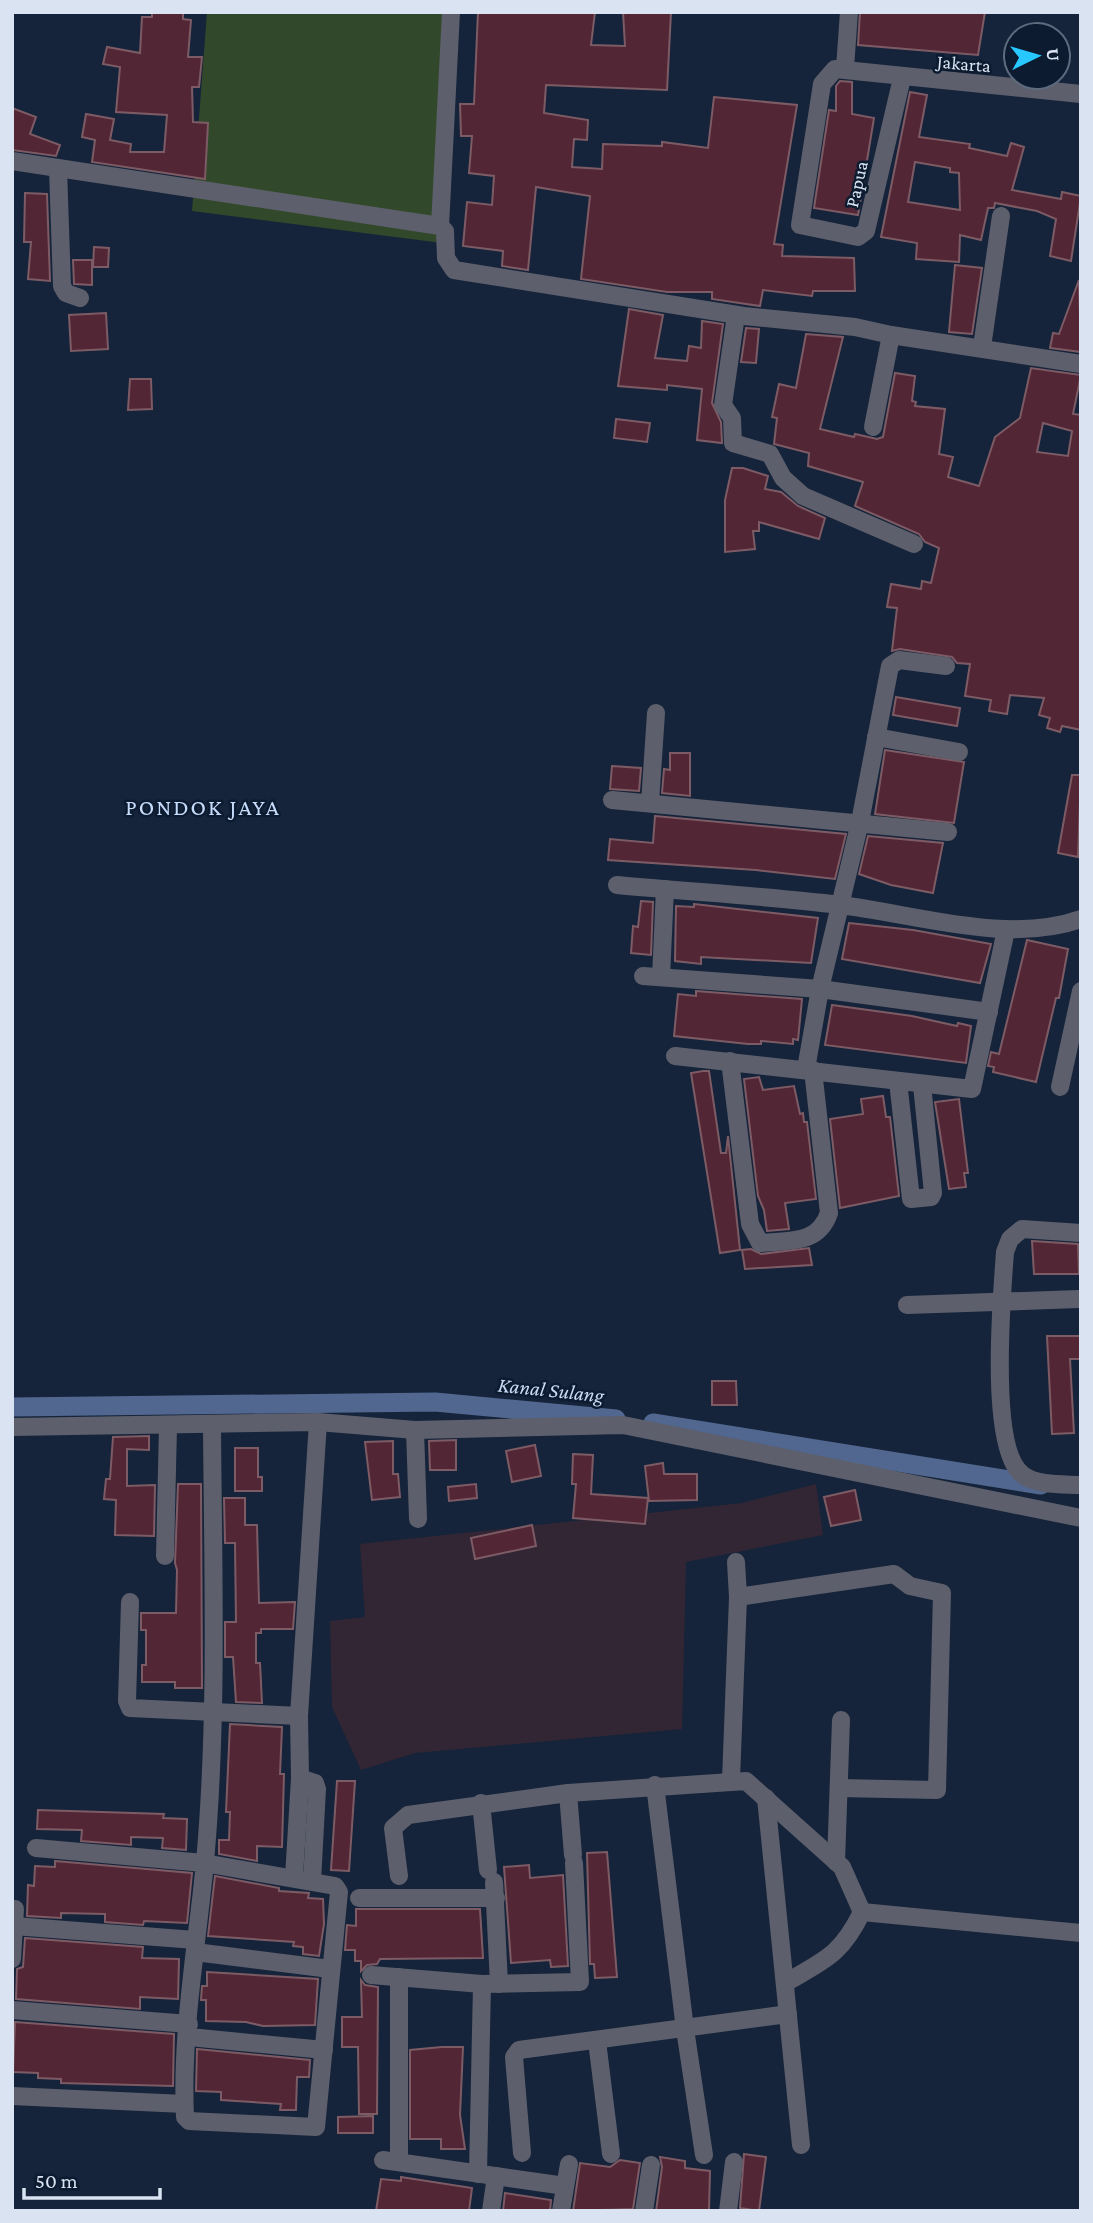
<svg xmlns="http://www.w3.org/2000/svg" width="1093" height="2223" viewBox="0 0 1093 2223" font-family="'Crimson Pro',serif">
  <rect width="100%" height="100%" fill="#15243a"/>
  <!-- industrial -->
  <path fill="#322634" d="M816 1484 823 1535 686 1562 682 1729 415 1753 361 1770 332 1707 330 1621 365 1617 360 1544 742 1503Z"/>
  <!-- green -->
  <path fill="#32482a" d="M207 12H458L442 243 192 211Z"/>
  <g fill="none" stroke-linecap="round" stroke-linejoin="round">
    <!-- canal -->
    <g stroke="#51678f" stroke-width="19">
      <path d="M12 1407 435 1402 616 1419"/>
      <path d="M653 1423 1041 1485"/>
    </g>
  </g>
  <!-- building -->
  <g fill="#522635" stroke="#7d5b65" stroke-width="2" fill-rule="evenodd">
    <path d="M152 12H183V19L191 20 188 57H202L199 87H192L193 122 208 123 205 179 92 162 95 140 82 137 86 114 114 119 110 140 131 144 130 152H164L167 115 116 112 120 67 103 64 107 47 140 53 142 17H152Z"/>
    <path d="M478 12H595L591 45 625 46 623 12H671L667 90 546 85 544 113 588 120 587 140 574 139 572 167 602 169 603 144 662 146V142L708 148 714 97 797 105 774 244 783 245 782 256 854 258 855 291H813L812 296 763 290 760 306 712 299V292H667L581 279 590 196 536 187 528 270 502 266 503 251 463 246 467 202 492 205 494 176 469 173 472 136H461L460 104H474Z"/>
    <path d="M860 12H985L978 55 858 45Z"/>
    <path d="M840 81 852 82V114L874 118 858 215 814 208 829 110 836 111V86Z"/>
    <path d="M910 92 927 95 919 137 970 144 969 148 1007 156 1011 143 1024 147 1012 190 1061 199 1062 192 1081 196 1071 261 1050 256 1056 219 1037 211 995 203 994 208H988L981 240 960 235 959 262 916 259 917 243 881 237ZM915 162 950 168V172L959 173 960 210 908 202Z"/>
    <path d="M12 108 36 117 30 134 60 145 56 156 12 150Z"/>
    <path d="M25 193 47 194 50 281 28 279 31 242H24Z"/>
    <path d="M94 247 109 248 108 267H93Z"/>
    <path d="M73 260H92V285L74 284Z"/>
    <path d="M955 265 982 268 972 334 949 332Z"/>
    <path d="M1079 280 1081 352 1050 348 1053 333 1059 334Z"/>
    <path d="M629 309 663 315 655 358 687 361 689 346 701 348 702 321 723 324 712 403 721 422 722 443 697 440 702 389 667 385V390L618 386Z"/>
    <path d="M106 313 108 349 71 351 69 315Z"/>
    <path d="M746 328 759 329 756 363 741 362Z"/>
    <path d="M806 334 843 337 820 429 854 437 855 434 877 439 883 437 895 373 915 376 912 401 916 402 915 406 945 409 939 454 953 457 948 477 979 486 995 437 1020 418 1031 368 1081 375 1073 414 1081 415V730L1062 726 1060 732 1047 728 1050 718 1039 715 1044 698 1010 695 1007 714 989 711 991 700 965 696 970 664 957 663 952 657 900 649 892 651 897 608 887 607 891 584 921 589 922 581 931 583 939 548 925 542 919 534 855 506 863 482 808 466 809 453 774 444 777 418 772 417 779 384 796 388ZM1043 423 1072 431 1068 456 1037 452Z"/>
    <path d="M130 379H151L152 409 128 410Z"/>
    <path d="M616 419 650 423 647 442 614 438Z"/>
    <path d="M732 468H743L768 476 765 489 781 492 798 506 825 518 819 539 759 522V531H753L755 549 725 552V500Z"/>
    <path d="M896 697 960 708 957 726 893 715Z"/>
    <path d="M885 750 964 762 954 823 875 814Z"/>
    <path d="M670 753H690V796L662 793 664 769 670 770Z"/>
    <path d="M612 766 641 768 639 791 610 789Z"/>
    <path d="M1072 775H1081L1078 857 1058 853Z"/>
    <path d="M655 816 846 834 835 879 756 870 608 860 610 839 653 843Z"/>
    <path d="M868 836 943 843 933 893 891 885 859 874Z"/>
    <path d="M641 901 653 902 651 955 631 953 633 926 638 927Z"/>
    <path d="M694 904 818 918 811 963 701 957V964L675 961 676 906 694 907Z"/>
    <path d="M849 923 913 930 991 944 980 983 842 959Z"/>
    <path d="M1027 940 1068 949 1059 998H1056L1036 1082 993 1072 994 1067 988 1066 991 1052 999 1054Z"/>
    <path d="M696 991 802 999 798 1040 793 1039V1044L761 1041V1044H748L674 1036 678 994 696 996Z"/>
    <path d="M832 1005 912 1016 957 1026 958 1023 971 1026 966 1063 825 1045Z"/>
    <path d="M703 1071H709L721 1153H726L728 1136 740 1250 720 1253 691 1073Z"/>
    <path d="M759 1077 763 1090 794 1086 800 1114 803 1113 804 1122H807L816 1199 785 1203 789 1229 767 1231 764 1210 758 1196 744 1079Z"/>
    <path d="M883 1096 886 1117H890L899 1196 840 1208 830 1119 863 1114 861 1099Z"/>
    <path d="M959 1099 968 1173H964L966 1187 949 1189 935 1102Z"/>
    <path d="M1032 1241 1078 1244 1079 1274H1034Z"/>
    <path d="M809 1248 812 1265 745 1269 742 1250 751 1249 761 1254Z"/>
    <path d="M1047 1336H1081V1359H1070L1074 1433 1052 1434Z"/>
    <path d="M712 1381H736L737 1405H712Z"/>
    <path d="M149 1436V1450L127 1449V1486L155 1485 154 1536 115 1535 116 1500 104 1499 106 1479H110L113 1437Z"/>
    <path d="M456 1440V1470H430L429 1441Z"/>
    <path d="M393 1441V1474H398L400 1497 372 1500 365 1442Z"/>
    <path d="M535 1445 541 1476 512 1482 506 1451Z"/>
    <path d="M235 1448H258V1477H262V1491H235Z"/>
    <path d="M573 1454 593 1455 591 1494 648 1498 645 1524 573 1518 576 1484H572Z"/>
    <path d="M663 1463 664 1474H697V1500L649 1501 645 1466Z"/>
    <path d="M178 1484H201L202 1688H175V1682H142V1665H146V1630H141V1613H176L177 1570 175 1563Z"/>
    <path d="M476 1484 477 1498 449 1501 448 1487Z"/>
    <path d="M855 1490 861 1520 831 1526 824 1497Z"/>
    <path d="M224 1498H245V1525H257L259 1603 295 1602 293 1629H261V1633H256V1663H260L262 1703 236 1702 233 1657H225V1622H236L235 1543H225Z"/>
    <path d="M532 1525 536 1546 475 1559 471 1538Z"/>
    <path d="M230 1724 282 1727 280 1774H284L282 1847 257 1846V1861L219 1854V1840H229L230 1812H226Z"/>
    <path d="M337 1781H355L349 1871 331 1870Z"/>
    <path d="M38 1810 164 1814 163 1818 187 1819 186 1850 162 1848 163 1838 131 1837V1845L81 1841 82 1830 37 1829Z"/>
    <path d="M607 1852 617 1977 595 1978 594 1964H590L587 1853Z"/>
    <path d="M55 1861 192 1873 187 1923 144 1921 143 1925 105 1922V1914L61 1913V1918L27 1916 28 1885 34 1886 35 1866 55 1867Z"/>
    <path d="M529 1865 530 1878 563 1875 568 1966 551 1967 550 1960 511 1963 504 1867Z"/>
    <path d="M215 1876 279 1888V1891L309 1893 308 1898 323 1899 324 1924 319 1956 303 1954V1947L293 1946 294 1942 208 1936Z"/>
    <path d="M356 1909H480L483 1958 380 1959 377 1964 367 1965 361 1971V1961H355V1950H345L347 1925 356 1926Z"/>
    <path d="M25 1938 143 1947 142 1958 179 1959 178 1999 140 1997V2009L16 1999 17 1969 23 1967Z"/>
    <path d="M207 1972 318 1979 315 2025 263 2026 246 2022 206 2021V2000H201L202 1986H207Z"/>
    <path d="M361 1980 365 1985 378 1987 377 2114H359L358 2047H342V2017H362Z"/>
    <path d="M15 2022 174 2034 173 2086 61 2083V2079L38 2078V2073L13 2072Z"/>
    <path d="M442 2047H463L460 2115 465 2149H441V2139H410V2050Z"/>
    <path d="M197 2049 310 2060 309 2077H297L296 2110H280L281 2104 221 2100V2092L196 2091Z"/>
    <path d="M373 2116V2133H338V2117Z"/>
    <path d="M744 2154 766 2157 759 2211 740 2208Z"/>
    <path d="M660 2157 685 2161V2168L710 2171 709 2211H656L662 2167Z"/>
    <path d="M620 2160 640 2163 633 2209 573 2211 580 2163 610 2167Z"/>
    <path d="M401 2177 472 2188 469 2211H376L381 2179 401 2181Z"/>
    <path d="M505 2193 551 2200 550 2211H503Z"/>
  </g>
  <g fill="none" stroke-linecap="round" stroke-linejoin="round">
    <!-- minor -->
    <g stroke="#5d5f6c" stroke-width="18">
      <path d="M845 68 849 12"/>
      <path d="M902 78 866 231 858 237 800 225 822 84 835 69 1081 94"/>
      <path d="M12 161 440 226 445 231 446 258 454 270 744 316 855 327 891 335 1081 364"/>
      <path d="M58 169 62 286 66 293 80 298"/>
      <path d="M440 226 451 12"/>
      <path d="M736 315 723 405 732 418 733 443 770 454 783 478 803 496 914 544"/>
      <path d="M982 347 1001 216"/>
      <path d="M873 427 891 335"/>
      <path d="M876 737 959 752"/>
      <path d="M612 800 948 832"/>
      <path d="M650 803 656 713"/>
      <path d="M617 885C691 892 766 896 840 905 916 914 1007 945 1081 919"/>
      <path d="M643 976 820 989 989 1012"/>
      <path d="M661 977 665 889"/>
      <path d="M675 1056 972 1089 1006 930"/>
      <path d="M730 1061 750 1224 760 1243C789 1240 818 1245 829 1213L813 1070"/>
      <path d="M806 1069 820 989 860 822 890 666 899 660 946 666"/>
      <path d="M898 1081 911 1199 931 1197 933 1193 922 1085"/>
      <path d="M1060 1087 1081 991"/>
      <path d="M1081 1233 1022 1229 1010 1239 1005 1252C1002 1294 988 1450 1023 1475 1038 1486 1063 1484 1081 1485"/>
      <path d="M907 1305 1079 1299"/>
      <path d="M12 1427 318 1422 415 1430 623 1425 1081 1518"/>
      <path d="M415 1430 418 1519"/>
      <path d="M165 1556 168 1426"/>
      <path d="M738 1597 894 1574 910 1586 942 1593 937 1790 839 1788"/>
      <path d="M130 1602 127 1701 130 1708 299 1716"/>
      <path d="M300 1778 315 1783 317 1789 312 1881"/>
      <path d="M731 1780 738 1597 736 1562"/>
      <path d="M655 1785 685 2029 704 2155"/>
      <path d="M568 1793 573 1855"/>
      <path d="M766 1798 801 2145"/>
      <path d="M481 1803 488 1870"/>
      <path d="M36 1848 204 1863 335 1886 339 1892 316 2127 189 2121 185 2117C181 2032 197 1946 205 1862 218 1717 213 1571 212 1426"/>
      <path d="M836 1862 841 1720"/>
      <path d="M399 1876 393 1828 408 1815 568 1793 746 1781 842 1867 862 1912C841 1955 825 1960 785 1983"/>
      <path d="M294 1877 300 1778 299 1716 318 1422"/>
      <path d="M494 1882 499 1984"/>
      <path d="M359 1898H496"/>
      <path d="M862 1912 1081 1933"/>
      <path d="M14 1926 195 1940"/>
      <path d="M195 1952 330 1969"/>
      <path d="M12 1959 15 1909"/>
      <path d="M371 1975 482 1984 580 1982 574 1863"/>
      <path d="M399 1977V2162"/>
      <path d="M12 2010 189 2024"/>
      <path d="M189 2037 324 2050"/>
      <path d="M597 2041 611 2154"/>
      <path d="M12 2096 184 2104"/>
      <path d="M522 2153 514 2057 519 2050 788 2014"/>
      <path d="M383 2160 565 2186"/>
      <path d="M478 2174 482 1984"/>
      <path d="M491 2211 496 2176"/>
      <path d="M561 2211 569 2164"/>
      <path d="M644 2211 651 2165"/>
      <path d="M728 2211 734 2162"/>
    </g>
  </g>
  <g text-anchor="middle" stroke-width="5" stroke-linejoin="round" paint-order="stroke">
    <!-- street labels -->
    <g font-size="19" fill="#d9e3f2" stroke="#0c1b30">
      <text transform="translate(964 63) rotate(5)" y="7">Jakarta</text>
      <text transform="translate(856 184) rotate(-77)" y="7">Papua</text>
    </g>
    <!-- water labels -->
    <g font-size="21" font-style="italic" fill="#ccdbf5" stroke="#0c1b30">
      <text transform="translate(551 1390) rotate(6)" y="7">Kanal Sulang</text>
    </g>
    <!-- quarter labels -->
    <g font-size="23" letter-spacing="2" fill="#c7dcfa" stroke="#0c1b30">
      <text x="203" y="815">PONDOK JAYA</text>
    </g>
  </g>
  <!-- border -->
  <rect width="1093" height="2223" fill="none" stroke="#d9e3f2" stroke-width="28"/>
  <!-- north arrow -->
  <g transform="translate(1037 56) rotate(85)"><circle r="33" fill="#0c1b30" stroke="#5e6b7e" stroke-width="2"/>
  <path d="M0-5L12 26L0 18L-12 26Z" fill="#27c8ff"/>
  <text y="-10" font-size="19" font-weight="bold" text-anchor="middle" fill="#d9e3f2">U</text>
  </g>
  <!-- scale -->
  <path d="M24 2188v10h136v-10" fill="none" stroke="#d9e3f2" stroke-width="3.5"/>
  <text x="35" y="2188" font-size="21" fill="#d9e3f2" stroke="#0c1b30" stroke-width="5" paint-order="stroke">50 m</text>
</svg>
